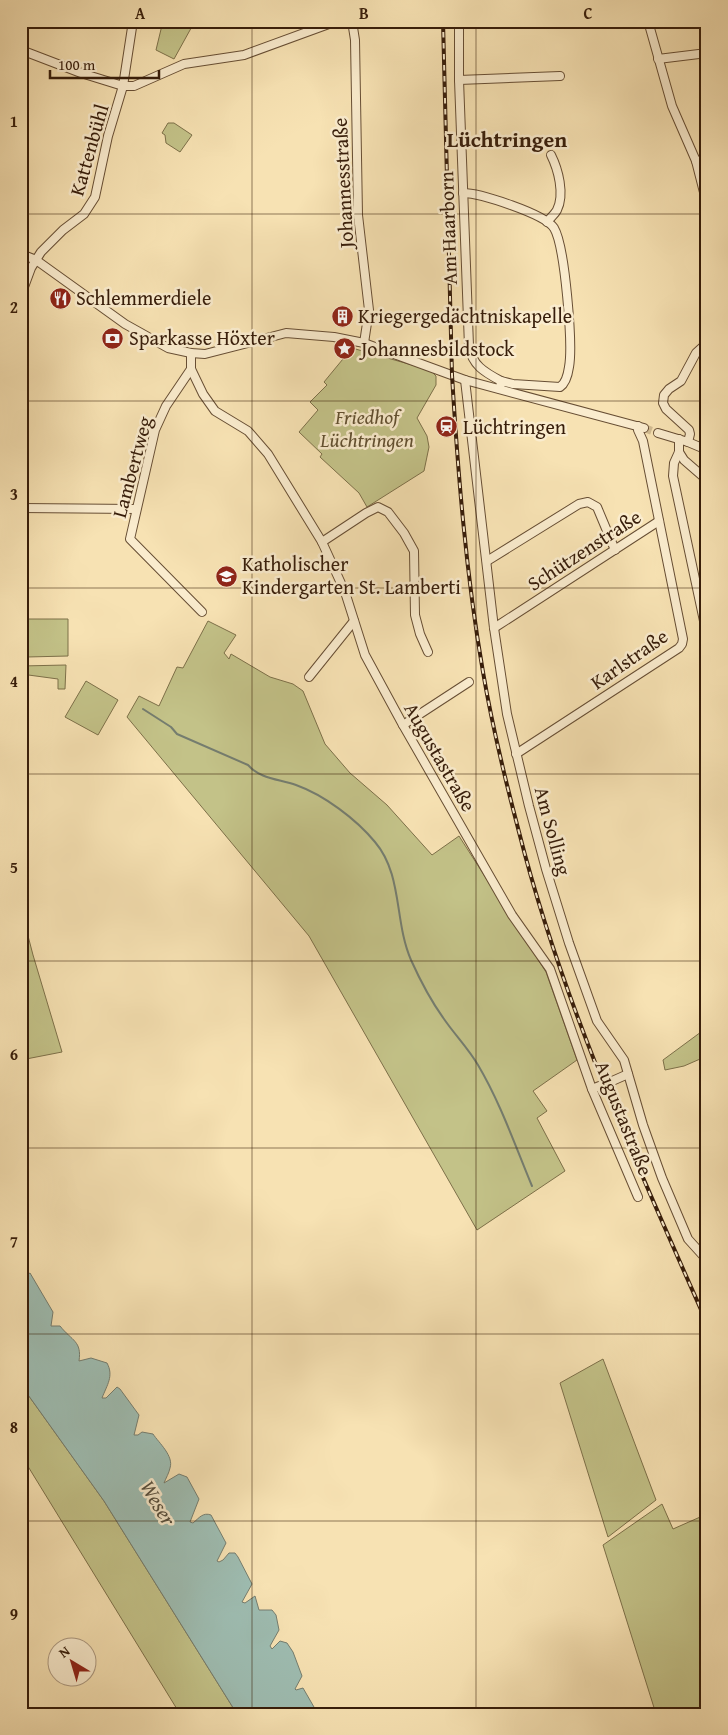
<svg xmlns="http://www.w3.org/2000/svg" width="728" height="1735" viewBox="0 0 728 1735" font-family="'Gentium Book Plus',serif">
  <rect width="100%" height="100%" fill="#f7e2b3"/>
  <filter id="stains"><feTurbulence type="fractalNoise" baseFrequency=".004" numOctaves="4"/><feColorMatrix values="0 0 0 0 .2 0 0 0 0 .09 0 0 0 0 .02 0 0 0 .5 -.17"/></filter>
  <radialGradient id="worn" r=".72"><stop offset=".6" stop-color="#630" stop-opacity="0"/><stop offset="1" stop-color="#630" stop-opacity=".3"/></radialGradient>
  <!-- green -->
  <g fill="#c3c288" stroke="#7d7049">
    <path d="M163 21H195L174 59 156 50Z"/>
    <path d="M168 123H174L192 135 180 152 166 143 165 135 162 133Z"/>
    <path d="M352 348 430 370 436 376V385L417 418 427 436 429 447 424 471 367 507 359 493 320 457 322 454 299 432 318 410 310 402 327 385 324 382Z"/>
    <path d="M27 619H68V656L27 657Z"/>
    <path d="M208 621 236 635 224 653 229 659 231 654 270 677 293 684 303 691 325 744 350 773 387 805 432 855 459 836 546 972 577 1060 533 1091 547 1111 537 1118 565 1171 477 1230 309 936 127 717 139 696 159 706 177 667 183 668Z"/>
    <path d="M66 665 65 689H58V679L21 674V666Z"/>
    <path d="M86 681 118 700 98 735 65 717Z"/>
    <path d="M21 909 33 955 62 1052 21 1060Z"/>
    <path d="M707 1031V1056L684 1066 665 1070 663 1060 701 1032Z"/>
    <path d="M603 1359 656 1500 608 1537 560 1383Z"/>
    <path d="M21 1385 104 1501 237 1714H180L21 1455Z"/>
    <path d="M662 1504 673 1529 707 1514V1714H656L603 1545Z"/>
  </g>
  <!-- water -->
  <path fill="#9ebdb2" stroke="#757d6f" d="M30 1273 53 1312 51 1326H60C72 1341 82 1341 79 1361L91 1358 107 1363C114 1376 107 1385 102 1398H106L117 1387 120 1389 139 1415 134 1435H138L142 1432 153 1434C159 1443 174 1456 170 1468 169 1473 166 1478 164 1483L179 1474 187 1477 199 1499 190 1522 193 1523C199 1518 203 1512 211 1515L226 1543 217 1561 219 1562 223 1560 229 1553H235L238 1557 252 1584 242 1602 245 1603 255 1596 259 1610H272L276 1615 279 1630 270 1646 272 1649 280 1641 287 1643 293 1652 302 1676 295 1689 296 1690 303 1688 318 1714H237L104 1501 21 1385V1278Z"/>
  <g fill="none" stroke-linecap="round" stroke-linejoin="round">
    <!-- stream -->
    <path stroke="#757d6f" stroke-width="2" d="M143 709 171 727 177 734 248 765C260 779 279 779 296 785 324 795 356 819 375 842 403 875 394 921 411 960 420 980 431 1001 444 1019 455 1035 468 1048 478 1065 500 1102 515 1145 532 1186"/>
    <!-- minor-tunnel -->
    <path stroke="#d1bb91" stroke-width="8" stroke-dasharray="8 4" stroke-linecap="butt" d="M644 428 658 433"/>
    <defs>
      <g id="minor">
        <path d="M352 21 355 40 358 215 369 310 364 343"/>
        <path d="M459 21V80L469 346C472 365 484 372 501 381L500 389"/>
        <path d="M648 21 672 106 696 161 707 204"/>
        <path d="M21 50 81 73 123 86H134L184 64 244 55 337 21"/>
        <path d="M658 59 707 53"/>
        <path d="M459 80 560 76"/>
        <path d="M696 161 707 160"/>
        <path d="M463 193C480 193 545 214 554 228 565 246 573 345 569 367 568 374 566 383 560 387L513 384 501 381"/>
        <path d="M547 222C550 218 555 214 557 210 565 194 558 169 551 155"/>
        <path d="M21 254 36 260 125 324 168 348 191 353 205 354 286 333 334 337 364 343 465 380 644 428"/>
        <path d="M21 295 31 268 41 252 63 230 84 214 95 197 108 136 123 86 133 21"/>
        <path d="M191 353V369L203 394 215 411 248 431 268 454 322 542 345 592 365 655 403 725 512 915 550 969 592 1089 638 1197"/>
        <path d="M191 369 166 406 155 430 130 539 202 612"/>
        <path d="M465 380 494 628 507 714 529 806 546 869 569 943 597 1021 624 1060 643 1125 662 1178 688 1239 707 1260"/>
        <path d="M658 433 688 442 707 450"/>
        <path d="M679 439V452L674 463 673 476 707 635"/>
        <path d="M688 442 690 434 689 430 666 409 663 403 664 395 669 389 681 381 696 353 707 343"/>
        <path d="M679 452 684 460 707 480"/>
        <path d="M21 508 136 509"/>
        <path d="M322 542 366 513 378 507 388 512 404 533 414 551 415 615 420 634 428 652"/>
        <path d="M487 561 579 504 588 502 597 507 615 550"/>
        <path d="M494 628 659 521"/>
        <path d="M309 677 354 621"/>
        <path d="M403 725 469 682"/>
        <path d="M516 754 679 648 682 644 683 639 643 441 638 430V426"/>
        <path d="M610 1082 628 1074"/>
        <path d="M592 1089 602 1085"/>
      </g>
    </defs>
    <!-- minor casing -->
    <use href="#minor" stroke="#674e34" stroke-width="10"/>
    <!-- minor -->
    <use href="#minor" stroke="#faecce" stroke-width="8"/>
    <defs>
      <path id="rail" d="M443 21 452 375C458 474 466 574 483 672 492 725 505 779 519 832 562 1002 636 1163 707 1323"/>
    </defs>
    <!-- rail casing -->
    <use href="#rail" stroke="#371d0a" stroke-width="4"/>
    <!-- rail -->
    <use href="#rail" stroke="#faecce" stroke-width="2" stroke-dasharray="5.5" stroke-linecap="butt"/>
  </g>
  <!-- grid -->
  <path fill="none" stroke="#371d0a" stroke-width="1" stroke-opacity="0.55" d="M252 21V1714M476 21V1714M21 214H707M21 401H707M21 588H707M21 774H707M21 961H707M21 1148H707M21 1334H707M21 1521H707"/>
  <!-- icons -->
  <defs>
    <symbol id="restaurant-disc" viewBox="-11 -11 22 22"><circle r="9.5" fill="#8f2418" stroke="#faecce"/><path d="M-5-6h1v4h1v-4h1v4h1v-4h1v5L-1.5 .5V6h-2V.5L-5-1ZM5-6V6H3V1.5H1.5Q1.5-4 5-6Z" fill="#fff"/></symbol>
    <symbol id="building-disc" viewBox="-11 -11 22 22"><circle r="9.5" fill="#8f2418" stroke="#faecce"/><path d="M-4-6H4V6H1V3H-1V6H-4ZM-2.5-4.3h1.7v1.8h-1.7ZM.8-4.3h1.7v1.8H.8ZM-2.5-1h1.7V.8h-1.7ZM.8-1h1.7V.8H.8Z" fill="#fff"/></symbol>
    <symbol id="bank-disc" viewBox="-11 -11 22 22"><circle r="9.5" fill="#8f2418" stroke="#faecce"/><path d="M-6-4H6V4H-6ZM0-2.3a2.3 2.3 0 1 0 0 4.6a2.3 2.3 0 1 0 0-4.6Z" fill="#fff"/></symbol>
    <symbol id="sight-disc" viewBox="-11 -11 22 22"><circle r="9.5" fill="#8f2418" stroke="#faecce"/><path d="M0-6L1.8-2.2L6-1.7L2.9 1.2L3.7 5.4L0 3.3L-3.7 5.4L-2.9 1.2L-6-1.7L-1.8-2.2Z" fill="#fff"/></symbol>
    <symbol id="station-disc" viewBox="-11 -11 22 22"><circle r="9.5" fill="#8f2418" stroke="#faecce"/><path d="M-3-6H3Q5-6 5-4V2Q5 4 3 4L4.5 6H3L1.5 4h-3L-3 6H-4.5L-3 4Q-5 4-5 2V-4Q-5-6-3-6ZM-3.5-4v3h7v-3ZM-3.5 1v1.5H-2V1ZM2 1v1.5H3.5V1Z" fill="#fff"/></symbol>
    <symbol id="school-disc" viewBox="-11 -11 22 22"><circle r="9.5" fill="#8f2418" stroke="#faecce"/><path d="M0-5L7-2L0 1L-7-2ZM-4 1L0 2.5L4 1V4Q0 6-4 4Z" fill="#fff"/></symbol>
  </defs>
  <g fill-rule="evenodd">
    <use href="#restaurant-disc" x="48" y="286" width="25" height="25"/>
    <use href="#building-disc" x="330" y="304" width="25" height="25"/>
    <use href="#bank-disc" x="100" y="326" width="25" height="25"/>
    <use href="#sight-disc" x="332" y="336" width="25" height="25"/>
    <use href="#station-disc" x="434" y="414" width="25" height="25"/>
    <use href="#school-disc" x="214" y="564" width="25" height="25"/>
  </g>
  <g text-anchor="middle" stroke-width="5" stroke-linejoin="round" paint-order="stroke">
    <!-- street labels -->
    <g font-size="20" fill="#371d0a" stroke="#faecce">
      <text transform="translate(89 150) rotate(-74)" y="7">Kattenbühl</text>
      <text transform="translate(343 183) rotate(-93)" y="7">Johannesstraße</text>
      <text transform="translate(448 228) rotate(-92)" y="7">Am Haarborn</text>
      <text transform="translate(132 467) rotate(-75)" y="7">Lambertweg</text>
      <text transform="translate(584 550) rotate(-33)" y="7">Schützenstraße</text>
      <text transform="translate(629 659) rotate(-35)" y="7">Karlstraße</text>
      <text transform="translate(440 757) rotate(60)" y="7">Augustastraße</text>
      <text transform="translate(553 831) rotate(75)" y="7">Am Solling</text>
      <text transform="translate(624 1118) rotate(68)" y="7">Augustastraße</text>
    </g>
    <!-- poi labels -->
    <g font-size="20" fill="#371d0a" stroke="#faecce" text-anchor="start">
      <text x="76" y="305">Schlemmerdiele</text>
      <text x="358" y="323">Kriegergedächtniskapelle</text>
      <text x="129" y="345">Sparkasse Höxter</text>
      <text x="361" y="356">Johannesbildstock</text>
      <text x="463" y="434">Lüchtringen</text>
      <text x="242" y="571">Katholischer<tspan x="242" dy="23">Kindergarten St. Lamberti</tspan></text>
    </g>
    <!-- park labels -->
    <g font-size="20" font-style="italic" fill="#614f30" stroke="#faecce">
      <text x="367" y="424">Friedhof<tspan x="367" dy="23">Lüchtringen</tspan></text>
    </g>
    <!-- water labels -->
    <g font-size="21" font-style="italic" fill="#564d3c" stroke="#faecce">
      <text transform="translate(158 1503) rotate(59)" y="7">Weser</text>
    </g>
    <!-- quarter labels -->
    <g font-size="22" font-weight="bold" fill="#371d0a" stroke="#faecce">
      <text x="507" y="147">Lüchtringen</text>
    </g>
  </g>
  <!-- margin -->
  <rect width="728" height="1735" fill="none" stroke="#f7e2b3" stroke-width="55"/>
  <!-- north arrow -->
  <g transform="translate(72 1662) rotate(322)"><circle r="24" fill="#faecce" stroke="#ac9980"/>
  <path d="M0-4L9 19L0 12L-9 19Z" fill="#8f2418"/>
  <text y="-8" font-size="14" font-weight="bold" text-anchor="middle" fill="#371d0a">N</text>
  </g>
  <!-- scale -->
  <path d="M50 70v8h109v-8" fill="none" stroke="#371d0a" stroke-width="2.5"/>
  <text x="58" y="70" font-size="15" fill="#371d0a" stroke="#faecce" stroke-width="4" paint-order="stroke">100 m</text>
  <rect x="28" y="28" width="672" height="1680" fill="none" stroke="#371d0a" stroke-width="2"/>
  <g font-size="16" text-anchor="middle" font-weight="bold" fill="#371d0a">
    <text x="140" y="19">A</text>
    <text x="364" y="19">B</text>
    <text x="588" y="19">C</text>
    <text x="14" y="127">1</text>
    <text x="14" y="313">2</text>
    <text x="14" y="500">3</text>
    <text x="14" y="687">4</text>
    <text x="14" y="873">5</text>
    <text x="14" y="1060">6</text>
    <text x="14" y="1247">7</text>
    <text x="14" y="1433">8</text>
    <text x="14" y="1620">9</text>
  </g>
  <rect width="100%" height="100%" filter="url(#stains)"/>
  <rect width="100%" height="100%" fill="url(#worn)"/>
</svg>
